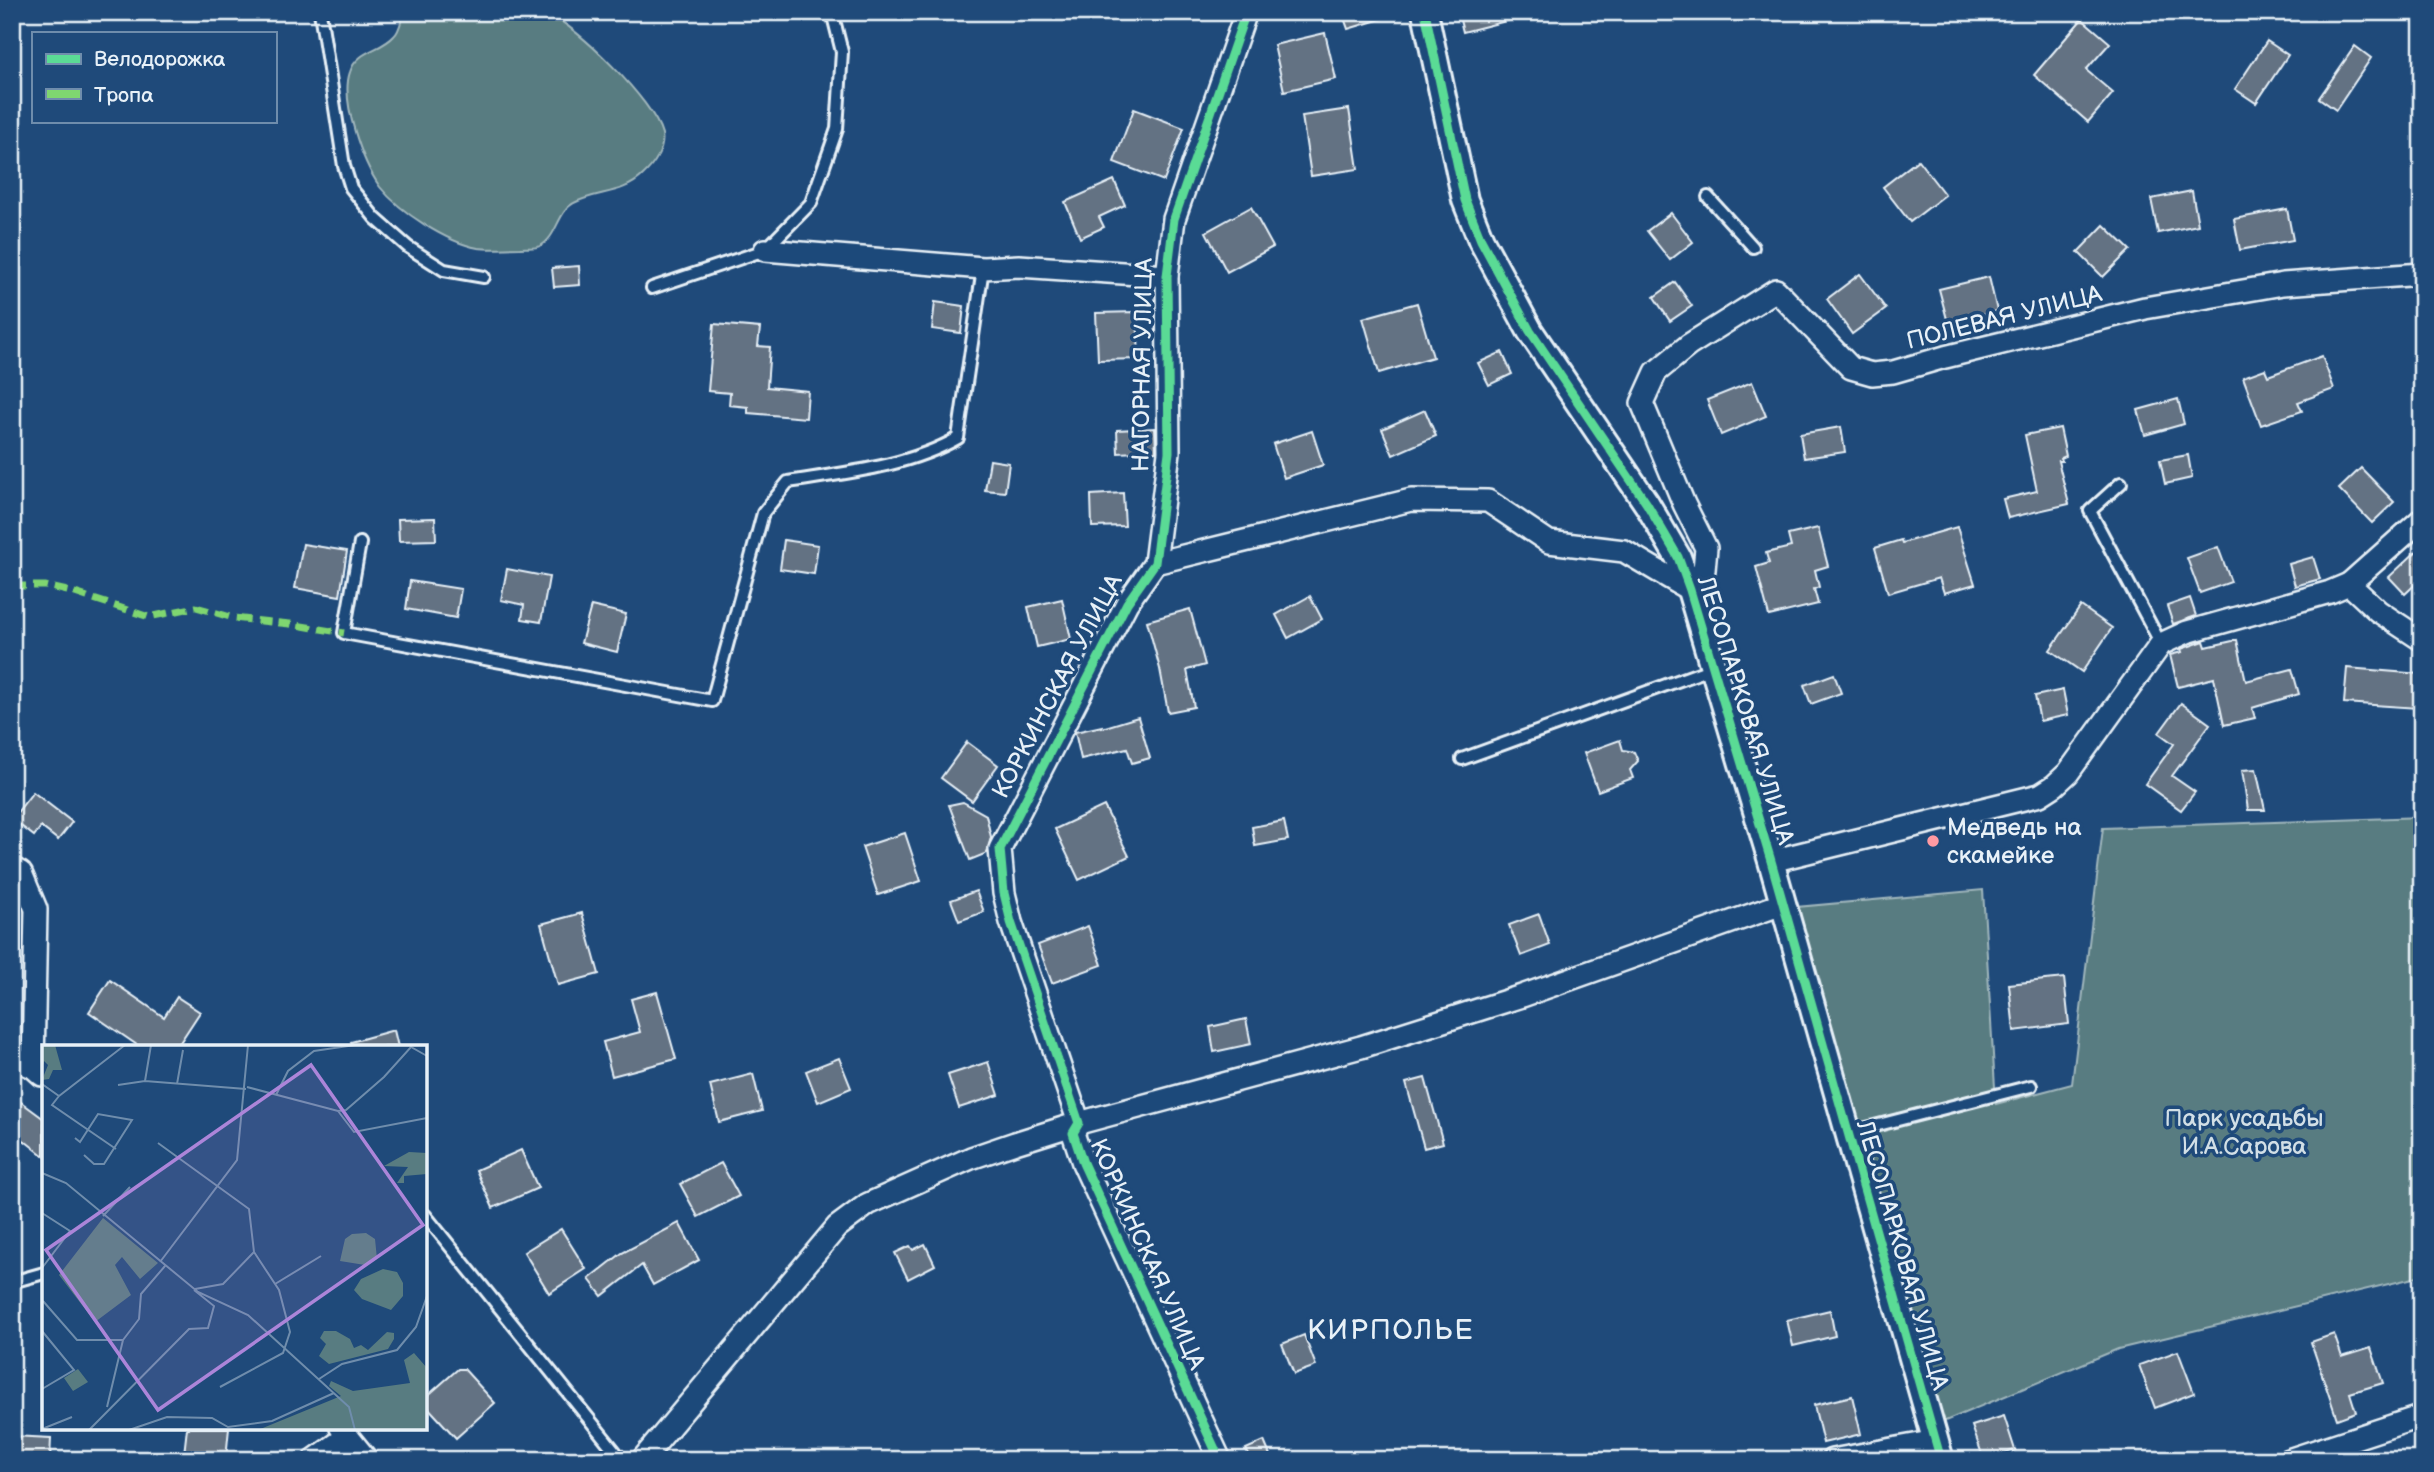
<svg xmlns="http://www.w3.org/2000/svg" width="2434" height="1472" viewBox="0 0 2434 1472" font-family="'Balsamiq Sans',sans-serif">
  <rect width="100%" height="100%" fill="#1f4a7a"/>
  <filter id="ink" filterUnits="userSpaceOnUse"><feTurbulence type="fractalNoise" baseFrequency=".0143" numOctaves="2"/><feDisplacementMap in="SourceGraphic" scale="14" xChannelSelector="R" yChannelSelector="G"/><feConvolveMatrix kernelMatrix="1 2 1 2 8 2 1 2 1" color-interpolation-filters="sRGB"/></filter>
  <g filter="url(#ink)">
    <!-- green -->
    <g fill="#587c81" stroke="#a0b6bc" stroke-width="2">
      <path d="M404 12C439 12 475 12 510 12 520 12 537 9 547 13 577 26 654 102 662 134 665 149 654 165 643 175 624 194 598 191 576 202 557 210 558 237 540 246 535 249 526 247 520 248 506 248 492 250 478 248 446 242 400 212 380 187 363 163 340 101 350 72 357 50 381 51 394 36 400 31 401 20 404 12Z"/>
      <path d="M2422 817V1276L2118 1349 1943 1422 1797 907 1983 890 1996 1104 2072 1084 2103 828Z"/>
    </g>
    <!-- building -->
    <g fill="#647283" stroke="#e8f1f8" stroke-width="2">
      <path d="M1342 12H1390L1391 16 1348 29Z"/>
      <path d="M1458 12H1517L1518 18 1463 32Z"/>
      <path d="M2082 19 2110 43 2086 70 2113 93 2088 122 2034 75Z"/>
      <path d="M1325 33 1336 79 1284 91 1274 45Z"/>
      <path d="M2267 41 2288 55 2256 103 2235 89Z"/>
      <path d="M2355 46 2371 58 2336 110 2319 98Z"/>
      <path d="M1134 109 1184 128 1164 181 1114 162Z"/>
      <path d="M1349 109 1358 169 1311 176 1302 116Z"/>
      <path d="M1918 160 1945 195 1910 222 1883 187Z"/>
      <path d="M1114 180 1125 205 1099 217 1104 227 1080 238 1065 202Z"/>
      <path d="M2192 191 2198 225 2158 233 2151 199Z"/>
      <path d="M1251 207 1273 247 1227 272 1206 232Z"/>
      <path d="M2287 209 2293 240 2240 250 2234 219Z"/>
      <path d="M1671 213 1693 242 1670 260 1647 231Z"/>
      <path d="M2104 225 2130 250 2103 277 2078 252Z"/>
      <path d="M579 266 580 285 554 287 552 268Z"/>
      <path d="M1860 274 1886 309 1852 334 1827 299Z"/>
      <path d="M1989 277 1997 311 1948 323 1939 289Z"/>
      <path d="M1675 282 1692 306 1670 321 1654 297Z"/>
      <path d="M935 302 964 306 961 333 932 329Z"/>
      <path d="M1417 303 1433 357 1379 373 1363 318Z"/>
      <path d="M1137 312 1139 359 1098 360 1096 313Z"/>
      <path d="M714 324 760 328 758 346 770 347 767 387 808 391 806 418 748 413V407L729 405 730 393 708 391Z"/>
      <path d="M1502 352 1512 374 1489 385 1478 363Z"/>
      <path d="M2322 356 2334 389 2298 402 2302 411 2261 425 2243 377 2265 369 2268 376Z"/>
      <path d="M1752 382 1766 416 1721 435 1707 400Z"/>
      <path d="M2178 399 2184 424 2145 435 2138 410Z"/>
      <path d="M1425 410 1436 436 1393 455 1382 429Z"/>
      <path d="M1841 427 1845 452 1804 458 1800 434Z"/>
      <path d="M1155 428 1156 451 1118 453 1117 430Z"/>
      <path d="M2060 428 2066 456 2061 458 2062 461H2058L2069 504 2008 518 2003 499 2037 491 2025 435Z"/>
      <path d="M1312 431 1323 465 1284 478 1273 444Z"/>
      <path d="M2188 455 2192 478 2165 484 2160 460Z"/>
      <path d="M990 460 1009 463 1005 492 985 490Z"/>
      <path d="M2361 468 2394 502 2372 523 2339 489Z"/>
      <path d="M1123 493 1125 526 1092 527 1091 495Z"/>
      <path d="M435 518 436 540 399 541 398 519Z"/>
      <path d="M1957 527 1975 584 1944 593 1939 578 1888 593 1875 548 1901 540 1902 543Z"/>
      <path d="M1818 528 1828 566 1815 570 1819 587 1814 589 1818 604 1769 616 1756 567 1769 563 1766 553 1791 547 1788 535Z"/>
      <path d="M784 540 818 545 814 574 780 569Z"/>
      <path d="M303 544 347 551 340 596 295 588Z"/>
      <path d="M2422 546V578L2405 594 2389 577Z"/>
      <path d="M2218 547 2231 582 2200 593 2187 558Z"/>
      <path d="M2313 557 2320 579 2295 586 2289 564Z"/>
      <path d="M507 569 549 577 541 622 522 619 524 605 501 600Z"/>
      <path d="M410 581 461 589 456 618 406 609Z"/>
      <path d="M1310 596 1322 619 1288 638 1276 615Z"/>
      <path d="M2190 598 2196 616 2173 624 2167 606Z"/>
      <path d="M1062 599 1071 639 1037 647 1028 607Z"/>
      <path d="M591 606 626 614 617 652 581 643Z"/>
      <path d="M2081 606 2112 628 2082 672 2050 650Z"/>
      <path d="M1190 609 1205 665 1187 670 1194 707 1168 712 1160 669 1147 621Z"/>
      <path d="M2237 640 2246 681 2292 669 2299 694 2252 708 2255 718 2224 725 2214 678 2178 687 2170 655 2182 652 2181 649 2204 641 2206 647Z"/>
      <path d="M2347 668 2420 674 2418 708 2344 703Z"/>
      <path d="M1834 674 1841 693 1811 704 1804 685Z"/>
      <path d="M2063 690 2068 715 2040 721 2035 696Z"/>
      <path d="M2181 703 2210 724 2172 776 2195 792 2181 810 2145 784 2174 744 2159 733Z"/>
      <path d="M1138 717 1150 758 1132 763 1127 748 1081 759 1075 732 1102 726V728Z"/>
      <path d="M1620 740 1623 750 1634 752 1638 761 1630 770 1633 778 1598 791 1584 753Z"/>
      <path d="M967 742 998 765 972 801 941 778Z"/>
      <path d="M2256 769 2265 810H2248L2242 770Z"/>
      <path d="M33 792 72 822 58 840 41 827 34 836 12 819Z"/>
      <path d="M963 802 986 815 991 837 987 853 970 860 949 805Z"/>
      <path d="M1104 806 1129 856 1079 880 1055 829Z"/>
      <path d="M1284 821 1288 840 1255 846 1252 827Z"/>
      <path d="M905 833 921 881 878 895 862 847Z"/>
      <path d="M976 891 984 912 959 921 951 900Z"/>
      <path d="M582 913 599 974 558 985 541 924Z"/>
      <path d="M1539 914 1550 945 1521 956 1509 925Z"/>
      <path d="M1088 926 1102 965 1052 983 1038 945Z"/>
      <path d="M2064 978 2069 1024 2014 1031 2009 984Z"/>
      <path d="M110 980 164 1017 177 997 200 1012 177 1047H140L89 1012Z"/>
      <path d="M657 992 676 1059 612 1076 603 1042 640 1032 631 999Z"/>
      <path d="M1246 1019 1251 1044 1214 1052 1210 1027Z"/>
      <path d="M394 1030 398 1047H352L351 1042Z"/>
      <path d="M839 1058 851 1088 818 1102 806 1071Z"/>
      <path d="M988 1062 999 1095 959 1108 948 1075Z"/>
      <path d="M753 1074 762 1111 719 1122 710 1085Z"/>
      <path d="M1425 1078 1443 1143 1424 1148 1406 1083Z"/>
      <path d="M21 1102 44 1119V1156L12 1131V1114Z"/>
      <path d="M521 1150 538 1188 493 1208 476 1170Z"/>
      <path d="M721 1163 739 1196 698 1217 680 1184Z"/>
      <path d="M679 1223 699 1260 653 1285 642 1265 602 1296 589 1279 622 1253Z"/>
      <path d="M561 1229 586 1269 549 1293 524 1252Z"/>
      <path d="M925 1244 935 1265 908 1279 895 1253 910 1246 913 1250Z"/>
      <path d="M1830 1310 1835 1336 1793 1346 1787 1320Z"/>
      <path d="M2334 1334 2342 1357 2371 1348 2383 1383 2350 1393 2356 1412 2337 1419 2311 1342Z"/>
      <path d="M1304 1335 1316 1366 1294 1374 1282 1344Z"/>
      <path d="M2178 1351 2194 1393 2155 1408 2139 1365Z"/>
      <path d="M458 1369H464L495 1403 456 1438 425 1404V1398Z"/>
      <path d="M1852 1396 1861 1434 1823 1443 1814 1405Z"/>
      <path d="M2004 1416 2015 1450 1984 1460 1972 1426Z"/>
      <path d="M187 1428H229L226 1458 184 1454Z"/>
      <path d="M12 1436 51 1438 50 1460H12Z"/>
      <path d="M1264 1441 1272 1460H1251L1246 1449Z"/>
    </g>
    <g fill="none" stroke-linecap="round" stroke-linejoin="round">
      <defs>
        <g id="service">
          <path d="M320 12 344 166 351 188 375 218 408 247 444 270 484 277"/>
          <path d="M1708 197 1753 247"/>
          <path d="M652 288 765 250 811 203 837 129 842 52 832 12"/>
          <path d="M2121 483 2090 511 2161 644"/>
          <path d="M360 543 344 633 712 701 763 513 788 482C844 473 908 467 958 438L983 268"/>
          <path d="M1462 759 1713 668"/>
          <path d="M1847 1133 2031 1086"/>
          <path d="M425 1215 622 1460"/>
          <path d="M12 1282 44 1273"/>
        </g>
        <g id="minor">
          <path d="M765 250 983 268 1019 266 1167 276"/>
          <path d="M2422 519 2349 584 2378 611 2422 640"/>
          <path d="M1155 563 1411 500 1488 501 1549 542 1624 551 1690 590 1704 570 1706 548 1684 504 1642 403 1656 372 1689 345 1776 290 1851 368 1872 374 1893 372 1945 357 2145 308 2283 284 2422 274"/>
          <path d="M1771 861 2040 795 2054 786 2068 773 2161 644 2187 632 2330 592 2349 584"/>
          <path d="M12 868 21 873 36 909 33 1067"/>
          <path d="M12 1058 33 1067 42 1075"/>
          <path d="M341 1428 367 1460"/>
          <path d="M314 1460 348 1436"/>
          <path d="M642 1460 837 1227 868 1204 971 1158 1015 1143 1079 1123 1361 1047 1522 996 1782 904"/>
          <path d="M1220 1460 1083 1163 1073 1133 1079 1123 1011 922 1004 893 1000 849 1127 603 1155 563 1169 452 1167 276 1174 219 1246 12"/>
          <path d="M1832 1460 1936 1441"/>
          <path d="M2288 1460 2422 1416"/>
        </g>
        <path id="tertiary" d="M1425 12 1465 200 1481 240 1530 331 1647 504 1678 557 1690 590 1771 861 1941 1460"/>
      </defs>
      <!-- service casing -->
      <use href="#service" stroke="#e8f1f8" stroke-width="16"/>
      <!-- minor casing -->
      <use href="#minor" stroke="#e8f1f8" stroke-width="26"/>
      <!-- tertiary casing -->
      <use href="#tertiary" stroke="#e8f1f8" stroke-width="30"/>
      <!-- service -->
      <use href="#service" stroke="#1f4a7a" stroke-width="10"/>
      <!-- minor -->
      <use href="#minor" stroke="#1f4a7a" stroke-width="21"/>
      <!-- tertiary -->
      <use href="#tertiary" stroke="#1f4a7a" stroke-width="24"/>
      <!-- quiet -->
      <path stroke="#7fd670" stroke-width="7" stroke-dasharray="14 7" stroke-linecap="butt" d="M12 586H45L72 592 149 617 196 607 234 618 290 624 344 633"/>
      <defs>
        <g id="cycleway">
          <path d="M1425 12 1465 200 1481 240 1530 331 1647 504 1678 557 1690 590 1771 861 1941 1460"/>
          <path d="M1220 1460 1083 1163 1073 1133 1079 1123 1011 922 1004 893 1000 849 1127 603 1155 563 1169 452 1167 276 1174 219 1246 12"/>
        </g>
      </defs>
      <!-- cycleway casing -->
      <use href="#cycleway" stroke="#1f4a7a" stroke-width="13"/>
      <!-- cycleway -->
      <use href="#cycleway" stroke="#5adb95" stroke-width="9"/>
    </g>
  </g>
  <!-- markers -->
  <circle fill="#ff9aa2" stroke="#1f4a7a" stroke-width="2.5" cx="1933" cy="841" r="7"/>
  <g text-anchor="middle" stroke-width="7" stroke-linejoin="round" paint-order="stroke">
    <!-- street labels -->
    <g font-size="24" fill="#e8f1f8" stroke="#1f4a7a">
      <text transform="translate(2004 317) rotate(-14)" y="8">ПОЛЕВАЯ УЛИЦА</text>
      <text transform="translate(1142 365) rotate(-89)" y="8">НАГОРНАЯ УЛИЦА</text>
      <text transform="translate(1057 686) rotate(-62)" y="8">КОРКИНСКАЯ УЛИЦА</text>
      <text transform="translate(1746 710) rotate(73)" y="8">ЛЕСОПАРКОВАЯ УЛИЦА</text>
      <text transform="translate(1148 1254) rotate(66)" y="8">КОРКИНСКАЯ УЛИЦА</text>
      <text transform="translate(1903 1255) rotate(74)" y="8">ЛЕСОПАРКОВАЯ УЛИЦА</text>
    </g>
    <!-- poi labels -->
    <g font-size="24" fill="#e8f1f8" stroke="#1f4a7a" text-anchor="start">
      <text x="1947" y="835">Медведь на<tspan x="1947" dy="28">скамейке</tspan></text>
    </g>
    <!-- park labels -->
    <g font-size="24" fill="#d2dfe6" stroke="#1f4a7a">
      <text x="2244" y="1126">Парк усадьбы<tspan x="2244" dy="28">И.А.Сарова</tspan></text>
    </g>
    <!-- quarter labels -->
    <g font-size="28" letter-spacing="2" fill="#e8f1f8" stroke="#1f4a7a">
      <text x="1391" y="1339">КИРПОЛЬЕ</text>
    </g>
  </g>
  <!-- overview -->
  <g transform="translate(42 1045)">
    <rect width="385" height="385" fill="#1f4a7a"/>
    <path d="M0 0H13L20 25H11L7 34 0 35 6 20 2 16 0 24ZM367 107 385 108V129L362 131V138H355L366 122 342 121ZM61 173 116 218 98 234 80 212 73 220 89 250 53 277 17 230ZM310 189 324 188 333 194 335 214 323 220 298 216 303 194ZM341 224 355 227 361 238V251L349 265 320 254 312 245 319 234ZM282 286H294L308 294 312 303 319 300 326 305 345 287 352 288V294L346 304 287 319 277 311 284 299 278 293ZM372 308 385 323V385H216L299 351 287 341 289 336 311 346 368 338 362 315ZM36 324 46 337 31 346 22 333Z" fill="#587c81"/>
    <path fill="none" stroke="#6f8dac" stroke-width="2" d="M103 36 109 0M0 39 17 51 83 0M135 39 141 5M76 40 103 36 204 44M205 42 296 66 304 65 342 32 369 2 385 11M234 50 246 26 272 6 313 0M17 51 10 60 74 104M296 66 312 87 385 73M33 93 38 97 56 69 90 75 62 119H52L42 110M116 98 207 164 212 207 237 245 248 287 241 308 178 342M0 128 24 138 156 247 206 270 307 362 313 385M0 168 28 186 0 223M61 171 88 142M118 217 195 115 206 0M233 239 279 211M153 244 181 239 212 207M1 256 35 295H81L65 362M0 286 32 325 0 344M81 295 97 274 99 249 123 221M277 334 300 319 355 305 374 282 385 251M0 384 30 372M47 385 147 284 166 283 172 261 152 245M87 385 125 372 170 373 186 382 230 376 292 348"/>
    <path fill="#ac85d9" fill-opacity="0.15" stroke="#ac85d9" stroke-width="3.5" d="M269 20 381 180 116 365 4 205Z"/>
    <rect width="385" height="385" fill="none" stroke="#e8f1f8" stroke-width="3.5"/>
  </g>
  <!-- margin -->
  <rect width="2434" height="1472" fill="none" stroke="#1f4a7a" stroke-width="42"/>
  <rect x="21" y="21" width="2392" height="1430" fill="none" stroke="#e8f1f8" stroke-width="2.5" filter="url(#ink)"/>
  <!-- legend -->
  <rect x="32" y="32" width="245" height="91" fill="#1f4a7a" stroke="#6f8dac" stroke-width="2"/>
  <rect x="46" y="54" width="35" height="10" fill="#5adb95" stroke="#6f8dac" stroke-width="2"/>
  <text x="94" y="66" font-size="21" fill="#e8f1f8">Велодорожка</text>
  <rect x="46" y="89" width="35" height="10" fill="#7fd670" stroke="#6f8dac" stroke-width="2"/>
  <text x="94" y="102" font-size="21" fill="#e8f1f8">Тропа</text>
</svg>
